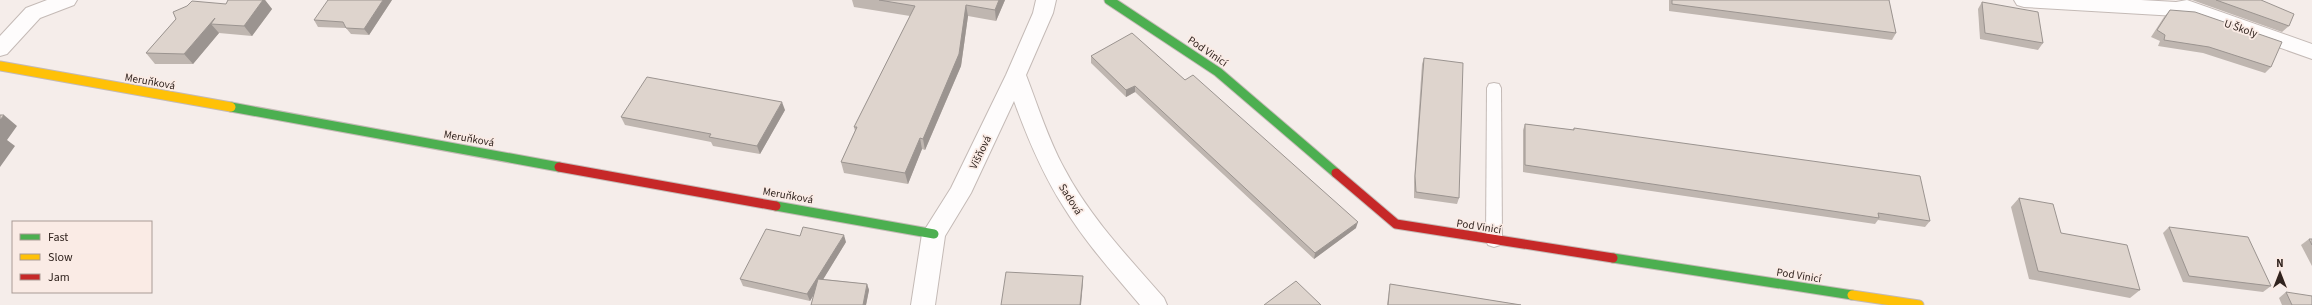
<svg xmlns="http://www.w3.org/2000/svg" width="2312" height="305" viewBox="0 0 2312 305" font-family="'Source Sans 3',sans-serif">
  <rect width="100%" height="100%" fill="#f5edea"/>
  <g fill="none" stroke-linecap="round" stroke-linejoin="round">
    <defs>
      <path id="lane" d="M1494 83 1499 84 1501 88 1502 240 1500 245 1494 247 1488 245 1486 240 1487 88 1489 84Z"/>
      <g id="street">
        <path d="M47 0H77L74 5 40 18 7 54 0 56V36L26 8Z"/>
        <path d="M1036 0H1056L1053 13 1026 75C1038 106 1048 139 1064 168 1089 216 1128 257 1164 298L1167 305H1140C1113 273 1085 242 1063 206 1042 173 1027 137 1014 101L971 193 945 236 935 305H911L922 234 951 188 1006 75 1033 13Z"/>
        <path d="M2014 0H2141L2176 2 2187 0 2312 44V59L2193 17 2024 7 2017 5Z"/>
      </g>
      <g id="fast">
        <path d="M1109 0 1218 72 1336 173"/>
        <path d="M231 107 559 167"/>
        <path d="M776 206 934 234"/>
        <path d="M1613 258 1852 295"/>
      </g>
      <g id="slow">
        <path d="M0 66 231 107"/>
        <path d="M1852 295 1919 305"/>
      </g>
      <g id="jam">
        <path d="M559 167 776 206"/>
        <path d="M1336 173 1396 224 1613 258"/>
      </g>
    </defs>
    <!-- lane casing -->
    <use href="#lane" stroke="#c4bab6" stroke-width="2"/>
    <!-- street casing -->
    <use href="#street" stroke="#c4bab6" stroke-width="2"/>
    <!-- fast casing -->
    <use href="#fast" stroke="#c4bab6" stroke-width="11"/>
    <!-- slow casing -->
    <use href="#slow" stroke="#c4bab6" stroke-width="11"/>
    <!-- jam casing -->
    <use href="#jam" stroke="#c4bab6" stroke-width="11"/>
    <!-- lane -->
    <use href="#lane" fill="#fefcfc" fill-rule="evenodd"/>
    <!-- street -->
    <use href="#street" fill="#fefcfc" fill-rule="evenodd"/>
    <!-- fast -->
    <use href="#fast" stroke="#4caf50" stroke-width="9"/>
    <!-- slow -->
    <use href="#slow" stroke="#ffc107" stroke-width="9"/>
    <!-- jam -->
    <use href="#jam" stroke="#c62828" stroke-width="9"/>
  </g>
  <!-- wall -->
  <g fill="#bfb6b0">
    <path d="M228 0H265L272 9 252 36 219 33 193 64H155L146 53 176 19 226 4Z"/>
    <path d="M392 0 369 35 351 34 346 28 318 27 314 20Z"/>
    <path d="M852 0H1005L996 21 968 16 961 66 925 150 922 149 908 184 844 173 841 162 855 131 854 127 910 16 854 7Z"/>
    <path d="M1669 0H1889L1896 33 1892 40 1669 11Z"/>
    <path d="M2192 0H2261L2289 26 2282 32Z"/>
    <path d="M1982 2 2043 43 2038 50 1980 39 1978 9Z"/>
    <path d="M2170 10 2271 67 2265 73 2203 53 2158 46 2160 41 2151 37 2164 17Z"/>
    <path d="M1091 56 1185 80 1356 228 1314 259 1135 92 1126 97 1091 63Z"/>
    <path d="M1424 58 1459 198 1457 204 1414 198V182L1422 64Z"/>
    <path d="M785 110 760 154 713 146 711 142 625 125 621 117Z"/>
    <path d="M1525 124 1573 130 1574 128 1930 221 1925 227 1878 220 1875 224 1523 172V130Z"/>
    <path d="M2019 198 2061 233 2140 290 2130 298 2029 279 2011 207Z"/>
    <path d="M2169 227 2271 286 2263 292 2183 282 2163 233Z"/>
    <path d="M2309 239H2312V266L2301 245Z"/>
    <path d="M846 242 823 279 867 284 869 290 866 305H811L814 294 810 301 743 286 740 279Z"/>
    <path d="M1390 284 1521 305H1387L1389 290Z"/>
    <path d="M2286 292 2312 305H2282L2279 298Z"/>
  </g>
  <!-- shaded-wall -->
  <g fill="#9b9490">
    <path d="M263 0H265L272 9 252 36 244 26Z"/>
    <path d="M383 0H392L369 35 364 29Z"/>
    <path d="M999 0H1005L996 21 995 10Z"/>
    <path d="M966 5 968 16 961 66 925 150 923 139Z"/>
    <path d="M215 18 211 24 219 33 193 64 184 54Z"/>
    <path d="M1135 86V92L1126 97V90Z"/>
    <path d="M782 102 785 110 760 154 757 146Z"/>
    <path d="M4 115 17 126 7 140 15 146 0 167V120Z"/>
    <path d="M920 138 922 149 908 184 905 173Z"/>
    <path d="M1358 222 1356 228 1314 259 1315 253Z"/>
    <path d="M844 235 846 242 810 301 807 294Z"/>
    <path d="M1083 276V282L1081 305H1080Z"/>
    <path d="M867 284 869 290 866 305H863Z"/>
  </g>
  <!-- building -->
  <g fill="#ded4cd" stroke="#9b9490">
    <path d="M228 0H263L244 26 211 24 215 18 184 54 146 53 176 19 173 12 187 6 192 1 226 4Z"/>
    <path d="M328 0H383L364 29 346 28 343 22 314 20Z"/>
    <path d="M879 0H999L995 10 966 5 959 54 923 139 920 138 905 173 841 162 857 127H854L915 6Z"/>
    <path d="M1672 0H1889L1896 33 1672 4Z"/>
    <path d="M2216 0H2261L2294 14 2289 26Z"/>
    <path d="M1982 2 2038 12 2043 43 1985 33Z"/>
    <path d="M2170 10 2195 12 2282 42 2271 67 2209 47 2164 40 2165 35 2157 30Z"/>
    <path d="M1132 33 1185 80 1193 75 1358 222 1315 253 1135 86 1126 90 1091 56Z"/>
    <path d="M1424 58 1463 63 1459 198 1416 192 1415 176Z"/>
    <path d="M647 77 782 102 757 146 709 137 711 134 621 117Z"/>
    <path d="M0 115H4L0 120Z"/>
    <path d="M1525 124 1574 130V128L1920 176 1930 221 1878 213 1879 218 1525 165Z"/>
    <path d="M2019 198 2053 204 2061 233 2127 245 2140 290 2038 271Z"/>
    <path d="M803 227 844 235 807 294 740 279 766 229 800 236Z"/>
    <path d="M2169 227 2248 237 2271 286 2189 276Z"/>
    <path d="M2309 239H2312V245Z"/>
    <path d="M1006 272 1083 276 1080 305H1001Z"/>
    <path d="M818 279 867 284 863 305H811Z"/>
    <path d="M1296 281 1321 305H1264Z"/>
    <path d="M1390 284 1521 305H1388Z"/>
    <path d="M2286 292 2312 296V305H2292Z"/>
  </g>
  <g text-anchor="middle" stroke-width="3.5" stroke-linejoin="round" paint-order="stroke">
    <!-- street labels -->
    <g font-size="11" fill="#30231e" stroke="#faebe5">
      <text transform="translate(2241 28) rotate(19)" y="4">U Školy</text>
      <text transform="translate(1208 51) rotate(34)" y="4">Pod Vinicí</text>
      <text transform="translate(150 81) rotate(10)" y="4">Meruňková</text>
      <text transform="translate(469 138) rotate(10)" y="4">Meruňková</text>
      <text transform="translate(980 152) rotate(-64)" y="4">Višňová</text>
      <text transform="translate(788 195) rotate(10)" y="4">Meruňková</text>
      <text transform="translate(1071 199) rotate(58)" y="4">Sadová</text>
      <text transform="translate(1479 226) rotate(9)" y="4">Pod Vinicí</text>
      <text transform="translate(1799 275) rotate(9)" y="4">Pod Vinicí</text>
    </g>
  </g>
  <!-- legend -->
  <rect x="12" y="221" width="140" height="72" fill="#faebe5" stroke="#a99b95"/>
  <rect x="20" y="234" width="20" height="6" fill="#4caf50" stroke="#a99b95"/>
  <text x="48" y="241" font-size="12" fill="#30231e">Fast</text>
  <rect x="20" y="254" width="20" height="6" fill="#ffc107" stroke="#a99b95"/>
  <text x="48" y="261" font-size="12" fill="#30231e">Slow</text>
  <rect x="20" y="274" width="20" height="6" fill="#c62828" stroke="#a99b95"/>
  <text x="48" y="281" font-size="12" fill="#30231e">Jam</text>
  <!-- north arrow -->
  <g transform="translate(2280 273)" stroke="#faebe5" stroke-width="3" paint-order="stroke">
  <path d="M0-3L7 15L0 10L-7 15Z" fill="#30231e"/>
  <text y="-6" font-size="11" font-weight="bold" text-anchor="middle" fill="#30231e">N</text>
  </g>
</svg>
